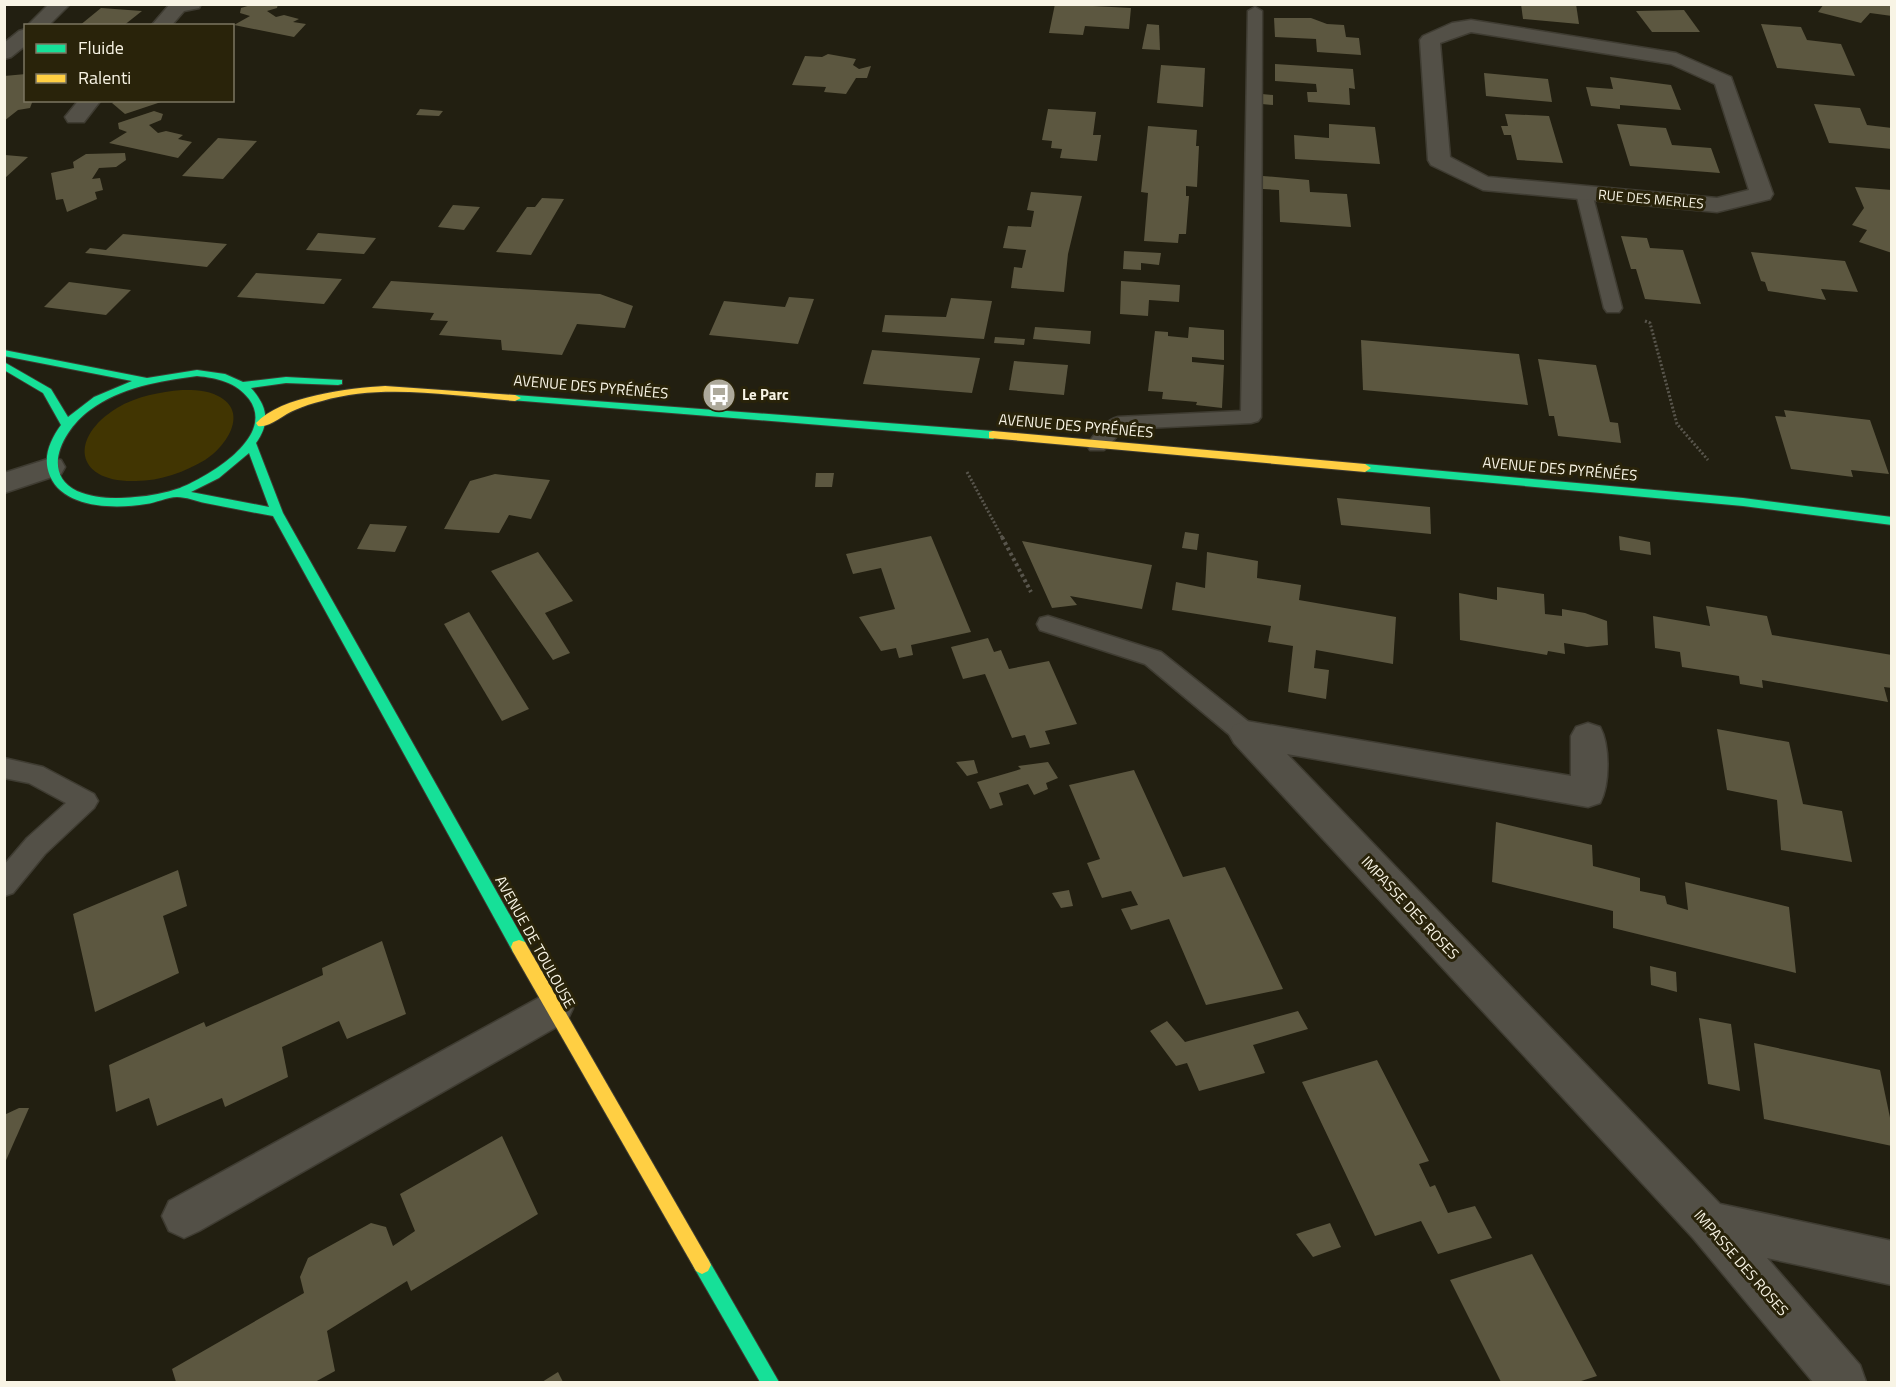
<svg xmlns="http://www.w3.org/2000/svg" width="1896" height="1387" viewBox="0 0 1896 1387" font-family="'Titillium Web',sans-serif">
  <rect width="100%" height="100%" fill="#221f11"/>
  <!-- green -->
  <path fill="#413502" d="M182 390C194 390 207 390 218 396 250 412 226 447 205 460 185 472 160 481 136 481 75 483 68 438 117 408 137 396 160 392 182 390Z"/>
  <!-- building -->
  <g fill="#5c5740">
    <path d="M254 4H278L277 8 267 11 276 17 284 15 299 19 293 22 306 24 294 37 234 25 250 16 240 13 241 8Z"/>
    <path d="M1055 4 1131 8 1129 29 1085 26 1083 35 1049 33Z"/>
    <path d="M1521 4H1576L1579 24 1523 19Z"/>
    <path d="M1824 4H1892V16L1870 13 1861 23 1818 12Z"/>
    <path d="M101 8 142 11 123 26H79Z"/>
    <path d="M1684 10 1700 32H1652L1636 11Z"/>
    <path d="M1274 18H1311L1327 24 1344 25 1346 37 1359 38 1361 55 1317 52 1316 39 1275 37Z"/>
    <path d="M1147 24 1159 25 1160 50 1142 49Z"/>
    <path d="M1761 24 1801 27 1807 40 1841 44 1855 76 1777 68Z"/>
    <path d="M828 54 856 59 853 65 859 69 871 66 867 78H856L846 94 824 92 826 87 792 85 805 56 822 57Z"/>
    <path d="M1275 64 1353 69 1355 89 1349 88 1350 105 1308 102 1307 92H1317L1316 84 1275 81Z"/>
    <path d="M1161 65 1205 68 1203 107 1157 103Z"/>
    <path d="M1484 73 1548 79 1552 102 1486 96Z"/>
    <path d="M26 74V100H33L30 108 18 110 4 121V76Z"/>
    <path d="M1610 77 1671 85 1681 110 1620 105V109L1591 106 1586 87 1613 89Z"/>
    <path d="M1262 94 1273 95V105L1262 104Z"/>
    <path d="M118 100H164V101L125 114 112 103Z"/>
    <path d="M1814 104 1860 108 1867 125 1892 128V149L1829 143Z"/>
    <path d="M420 109 443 111 439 116 416 115Z"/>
    <path d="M1048 109 1096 112 1093 135H1101L1097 161 1060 158 1062 149 1051 148 1052 141 1042 140Z"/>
    <path d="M154 111 163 114 161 120 149 125 158 133 166 131 183 135 178 139 192 142 178 158 109 143 127 132 119 129 118 123Z"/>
    <path d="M1505 114 1549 116 1563 163 1517 160 1511 135H1504L1501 126H1508Z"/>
    <path d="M1329 124 1375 127 1380 164 1295 159 1294 135 1329 138Z"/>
    <path d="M1617 124 1666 128 1672 145 1711 148 1720 173 1630 166Z"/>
    <path d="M1148 126 1197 130 1196 146H1199L1197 187 1186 186V196H1189L1186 234H1179L1178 243 1144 241 1148 193 1141 192Z"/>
    <path d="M218 138 257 141 223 179 182 176Z"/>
    <path d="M125 153 126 160 116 167 99 168 92 179 100 178 103 190 95 192 97 199 67 212 63 199 56 200 51 173 74 168 73 162 86 154Z"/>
    <path d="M5 155 28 157 5 178Z"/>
    <path d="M1263 176 1309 180 1310 192 1347 194 1351 227 1280 222 1279 190 1263 189Z"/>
    <path d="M1855 187 1892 190V253L1859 242 1867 230 1852 225 1864 208Z"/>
    <path d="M1031 192 1082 196 1068 254 1064 292 1011 288 1014 267 1022 268 1026 250 1003 248 1008 226 1031 227 1034 211 1027 210Z"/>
    <path d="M542 198 564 199 531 255 496 252 527 207H535Z"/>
    <path d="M453 205 480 207 464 230 438 227Z"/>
    <path d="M318 233 376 238 364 254 306 250Z"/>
    <path d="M123 234 227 244 207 267 85 253 90 248 106 250Z"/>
    <path d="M1621 236 1647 238 1650 248 1683 250 1701 304 1645 299 1636 269H1631Z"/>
    <path d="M1124 251 1161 253 1159 265 1141 263V270L1123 269Z"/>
    <path d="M1751 252 1845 261 1858 292 1821 289 1826 300 1768 291 1765 282 1761 281Z"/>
    <path d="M256 273 342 279 324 304 237 297Z"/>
    <path d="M391 281 600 294 633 306 625 328 577 324 562 355 502 350 501 340 439 335 448 321 430 320 434 313 372 308Z"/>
    <path d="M1121 281 1180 285 1179 302 1149 300 1148 316 1120 314Z"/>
    <path d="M69 282 131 290 106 315 44 307Z"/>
    <path d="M789 297 814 299 798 344 709 335 724 301 785 307Z"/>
    <path d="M951 298 992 301 984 339 882 332 885 315 946 317Z"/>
    <path d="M1035 327 1091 331 1090 344 1033 339Z"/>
    <path d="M1189 327 1224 330V360L1192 357V362L1224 365 1222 408 1196 405 1197 402 1162 399 1163 392 1148 391 1155 331 1168 332V336L1188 338Z"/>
    <path d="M995 337 1025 339 1024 345 994 343Z"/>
    <path d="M1361 340 1519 354 1528 405 1363 390Z"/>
    <path d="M872 350 980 358 972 393 863 384Z"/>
    <path d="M1538 359 1596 365 1610 422 1618 423 1621 443 1558 436 1554 416H1549Z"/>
    <path d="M1014 361 1068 365 1064 395 1009 390Z"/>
    <path d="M1784 410 1870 420 1889 474 1851 470 1853 477 1791 469 1775 416 1786 417Z"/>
    <path d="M816 473H834L832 487H815Z"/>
    <path d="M495 474 550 480 531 519 509 515 499 533 444 529 470 481Z"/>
    <path d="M1337 498 1430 507 1431 534 1341 525Z"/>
    <path d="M370 524 407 526 395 552 357 549Z"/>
    <path d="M1185 532 1199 534 1197 550 1182 548Z"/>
    <path d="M931 536 971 632 911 645 913 655 899 658 896 648 881 651 859 617 895 609 881 568 853 574 846 554Z"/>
    <path d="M1619 536 1650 542 1651 555 1620 550Z"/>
    <path d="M1022 541 1152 565 1142 609 1070 596 1077 605 1052 608Z"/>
    <path d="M538 552 573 601 545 613 570 653 553 660 491 571Z"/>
    <path d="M1207 552 1258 561 1257 578 1301 585 1299 600 1396 617 1393 664 1316 650 1314 668 1329 670 1326 699 1288 692 1293 646 1268 642 1271 626 1172 610 1176 582 1205 588Z"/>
    <path d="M1497 587 1544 594 1545 614 1562 616V609L1585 613 1607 621 1608 645 1587 647 1564 643 1565 654 1548 651 1547 655 1460 640 1459 593 1497 600Z"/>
    <path d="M1706 606 1767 616 1772 635 1892 655V688L1884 687 1888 702 1762 680 1763 688 1740 684 1739 676 1682 667 1680 652 1655 648 1653 616 1710 626Z"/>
    <path d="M469 612 529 709 502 721 444 624Z"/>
    <path d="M988 638 994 652 1001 650 1009 669 1049 661 1077 724 1045 731 1050 744 1030 748 1025 735 1012 738 985 674 963 679 951 647Z"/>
    <path d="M1717 729 1789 742 1803 804 1842 811 1852 862 1781 850 1777 800 1727 790Z"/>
    <path d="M974 760 978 773 967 776 956 762Z"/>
    <path d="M1048 762 1058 778 1046 783 1048 789 1034 795 1028 784 999 793 1003 805 990 809 977 782 1021 769 1018 766Z"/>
    <path d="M1134 770 1183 877 1225 867 1283 989 1206 1005 1169 919 1131 930 1121 909 1138 905 1131 891 1102 898 1087 863 1100 859 1069 785Z"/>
    <path d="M1496 822 1592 845 1593 866 1640 878V891L1665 896 1667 904 1688 910 1685 882 1789 907 1796 973 1613 928V911L1492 882Z"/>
    <path d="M178 870 187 906 163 916 179 973 95 1012 73 914Z"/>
    <path d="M1069 890 1073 906 1061 908 1052 893Z"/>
    <path d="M382 941 406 1014 347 1039 339 1021 282 1047 288 1077 225 1107 222 1098 157 1126 149 1098 116 1112 109 1065 204 1022 206 1027 323 975 322 968Z"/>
    <path d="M1650 966 1676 972 1677 992 1651 985Z"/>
    <path d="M1298 1011 1308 1029 1253 1045 1265 1073 1199 1091 1187 1063 1176 1066 1150 1031 1167 1021 1185 1042Z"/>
    <path d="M1699 1018 1731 1024 1740 1091 1708 1084Z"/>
    <path d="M1754 1043 1880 1070 1892 1127V1146L1764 1119Z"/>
    <path d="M1377 1060 1429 1161 1419 1164 1430 1187 1435 1185 1448 1213 1475 1206 1492 1238 1438 1254 1421 1221 1375 1236 1302 1082Z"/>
    <path d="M19 1108H29L4 1165V1115Z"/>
    <path d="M502 1136 538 1214 411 1291 407 1281 327 1331 335 1371 315 1382H176L172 1369 304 1293 300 1277 308 1258 371 1223 386 1227 393 1246 415 1231 400 1194Z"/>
    <path d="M1330 1223 1341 1247 1313 1257 1296 1234Z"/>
    <path d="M1532 1254 1597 1376 1578 1382H1501L1450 1280Z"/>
    <path d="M558 1372 563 1382H542Z"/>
  </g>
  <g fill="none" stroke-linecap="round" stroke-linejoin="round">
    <defs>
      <g id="lane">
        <path d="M1255 7 1262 11 1261 417 1258 421 1251 423 1124 429 1104 450H1090L1087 445C1094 434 1106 420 1118 417L1241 411 1248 11Z"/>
        <path d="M1584 188 1592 193 1622 308 1619 312H1607L1604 308 1576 193Z"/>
        <path d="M1048 616 1161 652 1255 727 1258 734 1255 741 1246 744 1237 741 1145 664 1040 630 1037 624 1040 618Z"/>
        <path d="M4 758 43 767 94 794 98 801 94 808 45 854 13 893 4 896V865L27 838 66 803 29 783 4 778Z"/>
      </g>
      <g id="street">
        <path d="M49 4H70L48 26H27Z"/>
        <path d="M170 4H201L199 8 184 11 171 26H151Z"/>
        <path d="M1471 20 1676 53 1731 77 1773 194 1770 199 1717 212 1483 190 1431 165 1428 160 1420 40 1423 36 1452 23ZM1471 32 1671 64 1715 84 1749 190 1717 198 1488 177 1450 157 1440 43Z"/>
        <path d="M26 29V45L11 57 4 59V43L19 31Z"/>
        <path d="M79 100H101L84 122H68L65 117Z"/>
        <path d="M51 458 61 460 65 467 61 474 4 493V473Z"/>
        <path d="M1246 721 1571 776V736L1576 727 1588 723 1600 727C1610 745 1610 785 1600 803L1588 807 1287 754 1720 1204 1892 1241V1285L1767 1258 1860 1365 1866 1382H1813L1693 1238 1234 743 1229 734 1234 725Z"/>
        <path d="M553 990 567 995 573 1008 567 1021 199 1231 184 1238 169 1231 162 1216 169 1201Z"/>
      </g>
      <g id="fast">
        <path d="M4 350 147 378 197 370 225 374 243 382 286 377 342 380V384L338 385 286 383 251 388C267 406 271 422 256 443L283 513 525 942 527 947 525 952 519 954 513 952 273 516C250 512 227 507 205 503 196 501 186 497 177 497 167 497 156 503 146 504 116 509 64 509 50 476 42 458 50 440 61 425L43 393 4 370V362L51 389 68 417 94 397 132 381 4 356ZM197 376C217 378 236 382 249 399 277 437 207 477 180 488 165 493 150 496 135 497 117 499 95 499 77 491 39 472 65 428 90 410 121 387 160 381 197 376ZM249 453 269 507 191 492 219 478Z"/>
        <path d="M515 395 993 431 999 435 993 439 511 400 509 398Z"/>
        <path d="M1365 464 1743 498 1892 517V525L1743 506 1361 471 1359 468 1361 465Z"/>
        <path d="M702 1256 708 1259 779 1382H760L696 1271 693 1265 696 1259Z"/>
      </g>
      <g id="slow">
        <path d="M385 386 515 395 521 398 515 401C453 396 383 383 322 401 313 403 304 406 295 410 284 414 270 428 258 426L256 423C281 396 350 388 385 386Z"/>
        <path d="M993 431 1365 464 1371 468 1365 472 989 438V432Z"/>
        <path d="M519 940 525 942 708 1259 711 1265 708 1271 702 1274 696 1271 513 952 511 947 513 942Z"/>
      </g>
    </defs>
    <!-- lane casing -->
    <use href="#lane" stroke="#3f3c32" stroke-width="3"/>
    <!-- street casing -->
    <use href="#street" stroke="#3f3c32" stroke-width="3"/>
    <!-- fast casing -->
    <use href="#fast" stroke="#3f3c32" stroke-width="2"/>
    <!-- slow casing -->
    <use href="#slow" stroke="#3f3c32" stroke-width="2"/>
    <!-- path-far1 -->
    <g stroke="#58554c" stroke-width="3" stroke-dasharray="2 2" stroke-linecap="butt">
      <path d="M1645 321 1650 323 1677 424 1708 460"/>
      <path d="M967 472 1003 539"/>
    </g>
    <!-- path -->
    <path stroke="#58554c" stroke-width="4" stroke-dasharray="3 3" stroke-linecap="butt" d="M1002 537 1031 592"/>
    <!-- lane -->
    <use href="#lane" fill="#535047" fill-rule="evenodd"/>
    <!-- street -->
    <use href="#street" fill="#535047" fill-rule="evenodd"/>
    <!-- fast -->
    <use href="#fast" fill="#16e098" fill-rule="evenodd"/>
    <!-- slow -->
    <use href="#slow" fill="#ffcf43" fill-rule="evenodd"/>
  </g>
  <!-- icons -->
  <defs>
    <symbol id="bus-disc" viewBox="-11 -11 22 22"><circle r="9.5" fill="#ada99b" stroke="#29230a"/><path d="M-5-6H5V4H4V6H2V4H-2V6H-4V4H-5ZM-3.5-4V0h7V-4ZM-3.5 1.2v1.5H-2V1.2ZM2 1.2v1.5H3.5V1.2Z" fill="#fff"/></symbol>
  </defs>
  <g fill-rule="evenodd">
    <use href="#bus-disc" x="700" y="376" width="38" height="38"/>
  </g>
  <g text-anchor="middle" stroke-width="6" stroke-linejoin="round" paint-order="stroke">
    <!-- far-street labels -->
    <g font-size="14" fill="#f8f4e5" stroke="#29230a">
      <text transform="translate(1651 199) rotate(5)" y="5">RUE DES MERLES</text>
    </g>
    <!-- street labels -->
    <g font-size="15" fill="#f8f4e5" stroke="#29230a">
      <text transform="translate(591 387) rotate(5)" y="5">AVENUE DES PYRÉNÉES</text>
      <text transform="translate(1076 426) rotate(5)" y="5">AVENUE DES PYRÉNÉES</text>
      <text transform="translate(1560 469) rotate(5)" y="5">AVENUE DES PYRÉNÉES</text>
      <text transform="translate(1410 908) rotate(47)" y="5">IMPASSE DES ROSES</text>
      <text transform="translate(535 942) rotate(61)" y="5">AVENUE DE TOULOUSE</text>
      <text transform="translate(1741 1263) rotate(49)" y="5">IMPASSE DES ROSES</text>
    </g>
    <!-- poi labels -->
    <g font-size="15" font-weight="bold" fill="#f8f4e5" stroke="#29230a" text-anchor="start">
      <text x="742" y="400">Le Parc</text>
    </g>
  </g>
  <!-- border -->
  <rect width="1896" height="1387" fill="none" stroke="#f8f4e5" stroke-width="12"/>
  <!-- legend -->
  <rect x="24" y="24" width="210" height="78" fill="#29230a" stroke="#7c7762" stroke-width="1.5"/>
  <rect x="36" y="44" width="30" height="9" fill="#16e098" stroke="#7c7762" stroke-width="1.5"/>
  <text x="78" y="54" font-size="18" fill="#f8f4e5">Fluide</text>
  <rect x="36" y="74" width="30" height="9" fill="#ffcf43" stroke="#7c7762" stroke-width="1.5"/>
  <text x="78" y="84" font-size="18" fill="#f8f4e5">Ralenti</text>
</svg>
